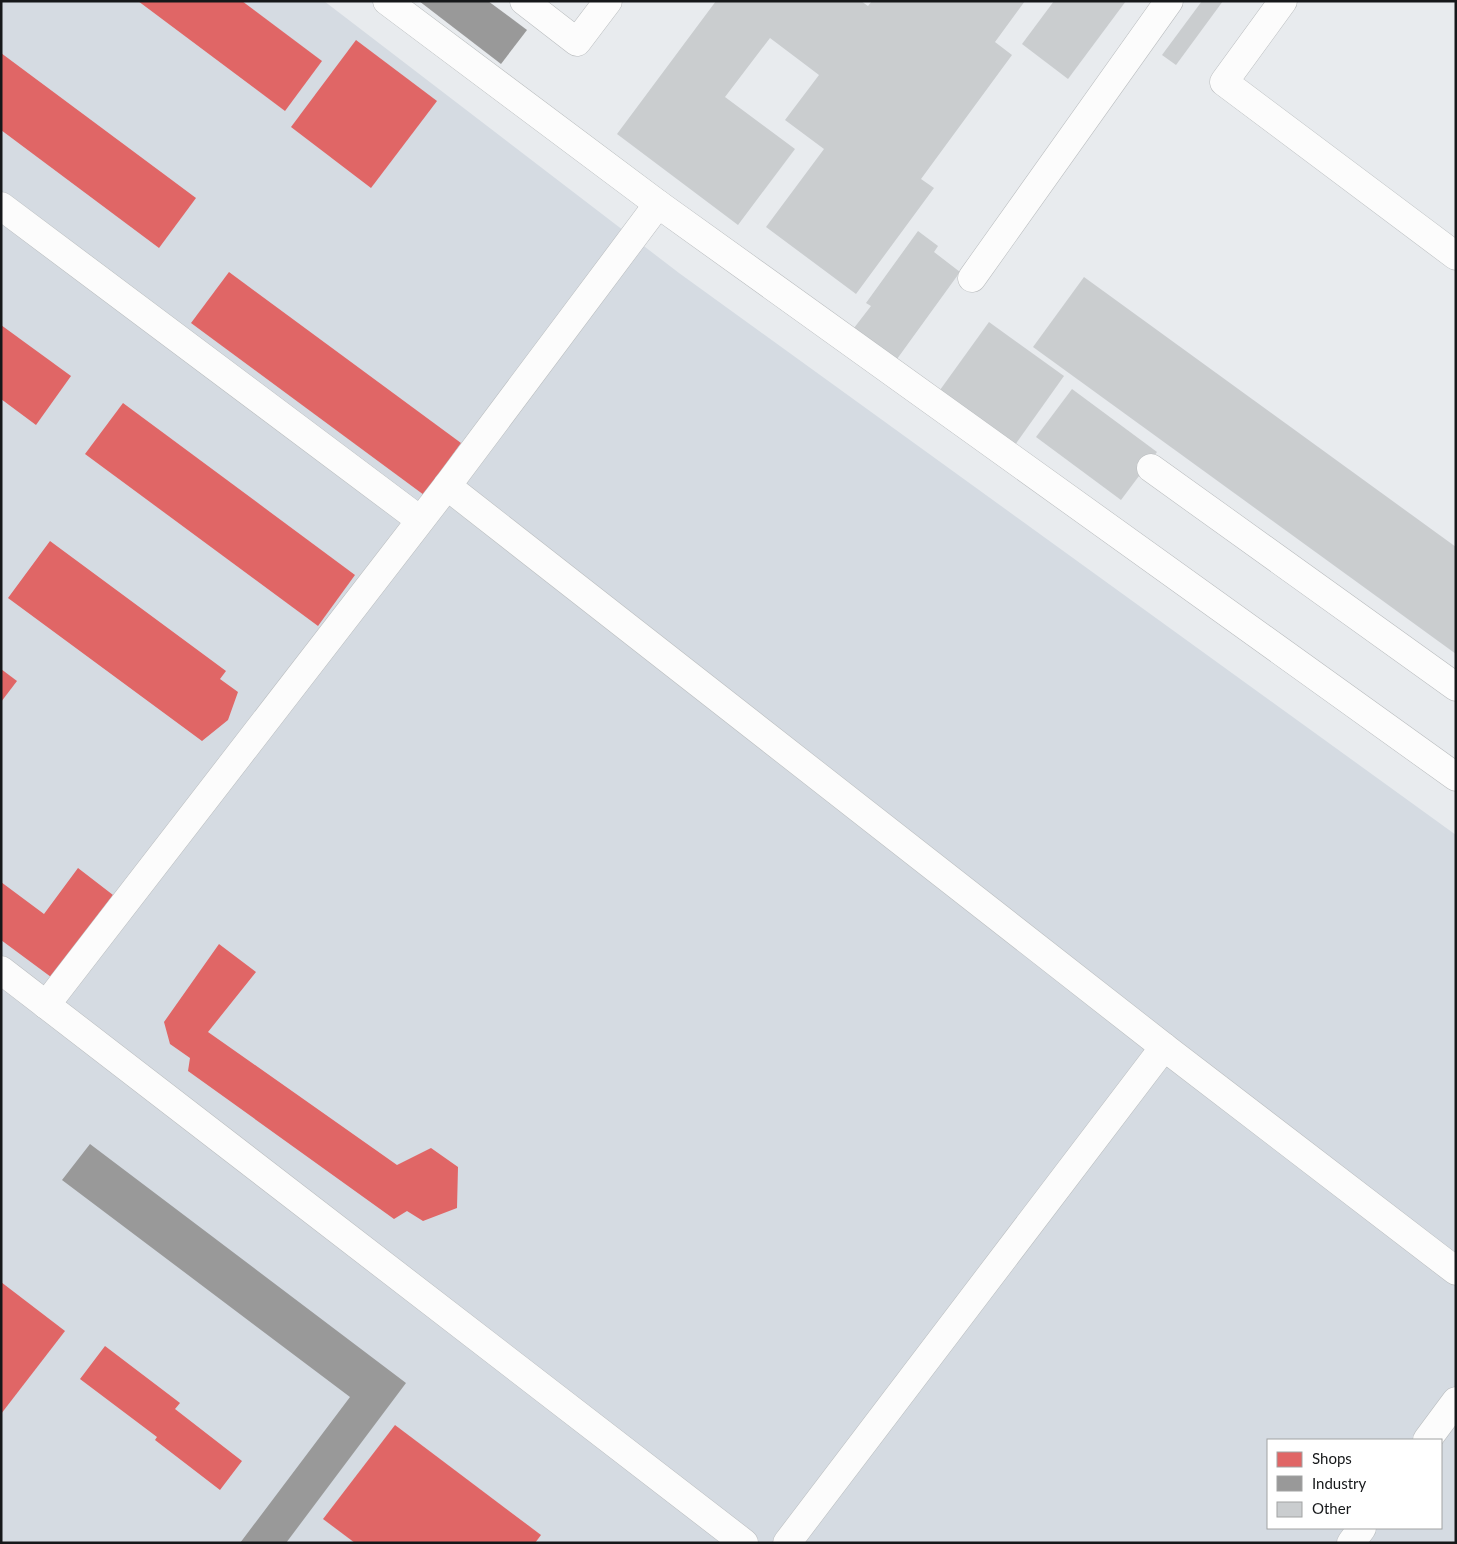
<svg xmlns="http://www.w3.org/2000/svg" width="1457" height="1544" viewBox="0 0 1457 1544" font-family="Lato,sans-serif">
  <rect width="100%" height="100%" fill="#e8ebee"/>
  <!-- built -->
  <path fill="#d5dbe2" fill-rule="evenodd" d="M1 1H324L679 273 1456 835V1543H1ZM1268 1440H1441V1528H1268Z"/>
  <!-- shops -->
  <g fill="#e06666">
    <path d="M138 1H242L322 61 285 111Z"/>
    <path d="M356 40 437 101 371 188 291 127Z"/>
    <path d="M1 53 196 198 159 248 1 130Z"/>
    <path d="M229 272 461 443 424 495 191 323Z"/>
    <path d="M1 325 71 376 36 425 1 399Z"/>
    <path d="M123 403 355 575 318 626 85 454Z"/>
    <path d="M50 541 226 671 220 679 238 692 228 720 202 741 8 598Z"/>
    <path d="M1 669 17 681 1 702Z"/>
    <path d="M78 868 113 895 51 977 1 940V882L44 914Z"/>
    <path d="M219 944 256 972 208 1032 397 1165 431 1148 458 1167 457 1208 423 1221 407 1211 394 1219 188 1071 190 1058 170 1044 164 1022Z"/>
    <path d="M1 1282 65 1331 1 1414Z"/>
    <path d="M105 1346 180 1403 175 1409 242 1461 220 1490 155 1440 157 1437 80 1379Z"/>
    <path d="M395 1425 541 1535 535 1543H355L323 1519Z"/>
  </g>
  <!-- industry -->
  <g fill="#999">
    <path d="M419 1H488L527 30 501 64Z"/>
    <path d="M90 1144 406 1383 286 1543H240L350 1397 62 1180Z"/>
  </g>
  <!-- building -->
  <g fill="#cacdcf">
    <path d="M716 1H861L868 6 872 1H1025L995 42 1012 55 921 179 934 188 856 294 766 227 824 149 785 120 819 75 770 38 725 97 795 149 738 225 617 134Z"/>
    <path d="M1054 1H1126L1068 79 1022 44Z"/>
    <path d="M1202 1H1223L1176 65 1162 55Z"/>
    <path d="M918 231 938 246 934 252 960 272 897 359 854 328 871 306 866 303Z"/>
    <path d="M1084 277 1456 547V654L1033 347Z"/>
    <path d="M989 322 1064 376 1015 445 940 390Z"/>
    <path d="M1072 389 1157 452 1121 500 1036 437Z"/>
  </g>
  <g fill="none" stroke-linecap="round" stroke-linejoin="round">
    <defs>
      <g id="minor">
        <path d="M387 1 658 204 1456 777"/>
        <path d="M524 1 577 42 608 1"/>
        <path d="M1283 1 1224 82 1456 256"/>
        <path d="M1 206 420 520"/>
        <path d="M972 278 1169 1"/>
        <path d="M1151 468 1456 687"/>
        <path d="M447 486 1164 1047"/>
        <path d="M1 970 744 1543"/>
        <path d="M46 1005 447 486 658 204"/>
        <path d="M1427 1440 1456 1401"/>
        <path d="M787 1543 1164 1047 1456 1271"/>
        <path d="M1351 1543 1362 1528"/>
      </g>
    </defs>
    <!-- minor casing -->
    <use href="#minor" stroke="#babdbf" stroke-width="29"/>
    <!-- minor -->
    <use href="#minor" stroke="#fcfcfc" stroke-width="28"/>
  </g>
  <!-- border -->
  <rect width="1457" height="1544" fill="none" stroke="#16181a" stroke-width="5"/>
  <!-- legend -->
  <rect x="1267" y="1439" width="175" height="90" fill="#ffffff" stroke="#a2a3a3"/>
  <rect x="1277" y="1452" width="25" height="15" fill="#e06666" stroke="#a2a3a3"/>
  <text x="1312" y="1464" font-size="15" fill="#16181a">Shops</text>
  <rect x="1277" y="1476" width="25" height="15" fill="#999999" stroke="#a2a3a3"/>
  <text x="1312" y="1489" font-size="15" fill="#16181a">Industry</text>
  <rect x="1277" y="1502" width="25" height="15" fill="#cacdcf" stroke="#a2a3a3"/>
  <text x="1312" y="1514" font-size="15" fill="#16181a">Other</text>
</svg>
